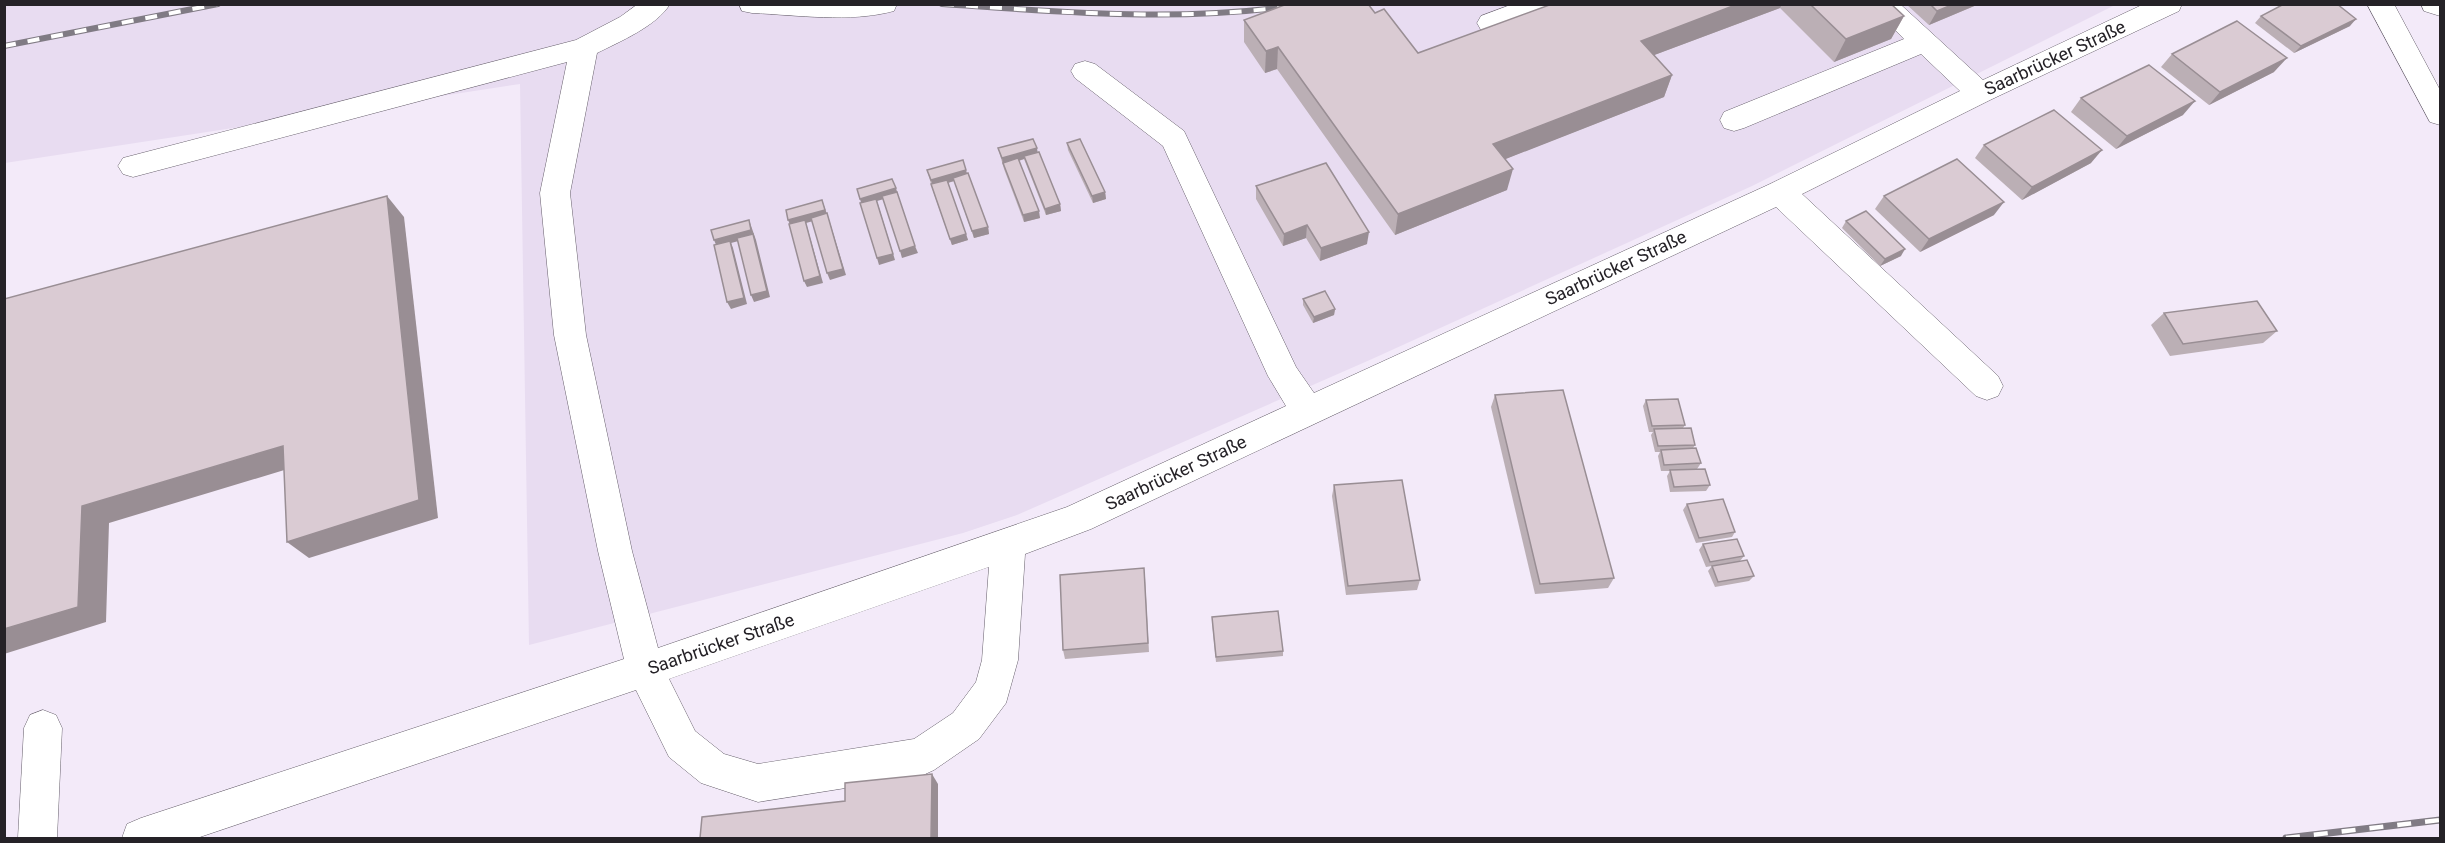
<svg xmlns="http://www.w3.org/2000/svg" width="2445" height="843" viewBox="0 0 2445 843" font-family="Roboto,sans-serif">
  <rect width="100%" height="100%" fill="#f3eaf9"/>
  <!-- built -->
  <path fill="#e8dcf1" d="M5 5H2115L1752 186 1372 359 1017 515 963 533 529 645 520 84 5 163Z"/>
  <g fill="none" stroke-linecap="round" stroke-linejoin="round">
    <defs>
      <g id="minor">
        <path d="M638 4H670C657 26 619 42 597 53L570 193 586 335 632 551 658 648 1067 507 1286 406 1268 376 1163 146 1075 78 1071 71 1075 64 1085 61 1095 64 1184 131 1296 367 1314 393 1770 184 1960 91 1921 54 1744 128 1734 131 1724 128 1720 120 1724 112 1904 39 1870 4H1900L1983 80 2144 4H2182L2179 11 1990 100 1802 194 1998 376 2003 386 1998 396 1987 400 1976 396 1776 207 1091 529 1025 554 1018 660 1006 703 979 739 934 770 921 776 758 802 701 783 669 757 636 690 197 838H122L127 824 141 818 624 659 598 551 554 335 540 193 567 62 133 177 123 174 118 166 123 158 576 40 620 17ZM989 567 982 660 976 682 953 713 914 739 758 764 724 754 695 731 669 679Z"/>
        <path d="M739 4H897L894 11C850 23 797 15 752 13L742 11Z"/>
        <path d="M1513 4H1555L1552 11C1531 18 1502 36 1481 30L1477 23 1481 16Z"/>
        <path d="M2367 4H2394L2440 90V125L2430 122Z"/>
        <path d="M2421 4H2440V16L2424 11Z"/>
        <path d="M43 710 56 715 62 728 57 838H18L24 728 30 715Z"/>
      </g>
    </defs>
    <!-- minor casing -->
    <use href="#minor" stroke="#67606c" stroke-width="1"/>
    <!-- minor -->
    <use href="#minor" fill="#fff" fill-rule="evenodd"/>
    <defs>
      <g id="rail-far1">
        <path d="M942 4C1064 12 1184 23 1305 4"/>
        <path d="M4 46 218 4"/>
      </g>
      <path id="rail" d="M2286 838 2440 820"/>
    </defs>
    <!-- rail-far1 casing -->
    <use href="#rail-far1" stroke="#807b84" stroke-width="6"/>
    <!-- rail casing -->
    <use href="#rail" stroke="#807b84" stroke-width="7"/>
    <!-- rail-far1 -->
    <use href="#rail-far1" stroke="#fff" stroke-width="4" stroke-dasharray="12" stroke-linecap="butt"/>
    <!-- rail -->
    <use href="#rail" stroke="#fff" stroke-width="4.5" stroke-dasharray="14" stroke-linecap="butt"/>
  </g>
  <!-- wall -->
  <g fill="#bbafb5">
    <path d="M1552 4H1891L1904 16 1891 39 1834 62 1780 8 1654 55 1672 75 1664 97 1505 159 1507 190 1395 235 1277 69 1265 73 1244 42V20L1375 13 1418 53Z"/>
    <path d="M1906 4H1979L1929 25Z"/>
    <path d="M2261 16 2350 26 2294 53 2255 23Z"/>
    <path d="M2172 54 2274 72 2209 105 2161 67Z"/>
    <path d="M2081 98 2183 115 2116 149 2071 112Z"/>
    <path d="M1067 143 1105 192 1106 199 1093 203 1068 150Z"/>
    <path d="M1984 145 2091 163 2022 200 1975 158Z"/>
    <path d="M998 148 1037 152 1060 204 1061 211 1046 215 1024 159 1019 161 1040 218 1024 222 1004 169Z"/>
    <path d="M927 170 967 174 988 227 989 234 974 238 954 181 948 183 968 240 952 245 933 191Z"/>
    <path d="M1256 186 1367 244 1320 261 1306 238 1283 246 1256 199Z"/>
    <path d="M1884 196 1994 215 1920 252 1875 209Z"/>
    <path d="M1846 221 1901 256 1880 266 1842 228Z"/>
    <path d="M1303 299 1335 309 1334 315 1313 323 1303 305Z"/>
    <path d="M2164 313 2277 331 2263 343 2170 356 2151 325Z"/>
    <path d="M1495 395 1614 578 1608 588 1535 594 1491 407Z"/>
    <path d="M1646 400 1685 425 1683 428 1695 445 1693 448 1701 463 1697 469 1710 485 1706 491 1670 492 1667 476 1670 471H1661L1658 456 1660 452H1655L1651 435 1653 432H1649L1643 406Z"/>
    <path d="M1334 485 1420 580 1417 590 1346 595 1332 496Z"/>
    <path d="M1687 504 1735 532 1732 537 1696 543 1683 510Z"/>
    <path d="M1703 544 1744 556 1740 561 1754 576 1749 581 1715 587 1708 571 1712 566 1706 567 1699 550Z"/>
    <path d="M1145 577 1149 652 1065 659 1063 650Z"/>
    <path d="M1212 622 1283 651V656L1216 662Z"/>
  </g>
  <!-- shaded-wall -->
  <g fill="#998e94">
    <path d="M1738 4H1782L1780 8 1633 63 1641 41Z"/>
    <path d="M1954 4H1979L1929 25 1937 11Z"/>
    <path d="M1904 16 1891 39 1834 62 1846 39Z"/>
    <path d="M2356 19 2350 26 2294 53 2301 46Z"/>
    <path d="M1278 47 1277 69 1265 73 1266 51Z"/>
    <path d="M2287 58 2274 72 2209 105 2220 92Z"/>
    <path d="M1672 75 1664 97 1488 166 1493 144Z"/>
    <path d="M2195 101 2183 115 2116 149 2127 136Z"/>
    <path d="M1037 148 1038 155 1024 156V159L1003 165 1002 158Z"/>
    <path d="M2102 150 2091 163 2022 200 2032 187Z"/>
    <path d="M1513 169 1507 190 1395 235 1398 214Z"/>
    <path d="M966 170 968 177 933 187 931 180Z"/>
    <path d="M896 188 898 195 877 201 895 260 879 265 860 199Z"/>
    <path d="M1105 192 1106 199 1093 203 1092 196Z"/>
    <path d="M387 196 404 217 438 518 309 558 287 542Z"/>
    <path d="M822 200 828 217 806 223 823 283 807 287 804 281 791 227 788 220Z"/>
    <path d="M2004 202 1994 215 1920 252 1929 239Z"/>
    <path d="M1060 204 1061 211 1046 215 1045 209Z"/>
    <path d="M1039 211 1040 218 1024 222 1023 215Z"/>
    <path d="M827 213 846 275 830 280 827 273Z"/>
    <path d="M749 220 756 240 770 297 754 302 751 295 754 237 731 243 733 248 747 304 731 309 727 302 717 247 714 240Z"/>
    <path d="M1307 225 1306 238 1283 246 1284 234Z"/>
    <path d="M988 227 989 234 974 238 972 231Z"/>
    <path d="M1369 232 1367 244 1320 261 1321 248Z"/>
    <path d="M966 234 968 240 952 245 950 239Z"/>
    <path d="M915 246 918 253 902 258 900 251Z"/>
    <path d="M1905 249 1901 256 1880 266 1885 259Z"/>
    <path d="M1335 309 1334 315 1313 323 1314 317Z"/>
    <path d="M283 446 304 464 109 523 106 622 4 654V629L82 506Z"/>
    <path d="M932 774 938 784V838H931Z"/>
  </g>
  <!-- building -->
  <g fill="#dacbd3" stroke="#998e94" stroke-width="1.5">
    <path d="M1287 4H1368L1375 13 1384 9 1418 53 1552 4H1738L1641 41 1672 75 1493 144 1513 169 1398 214 1278 47 1266 51 1244 20Z"/>
    <path d="M1810 4H1891L1904 16 1846 39Z"/>
    <path d="M1930 4H1954L1937 11Z"/>
    <path d="M2284 4H2337L2356 19 2301 46 2261 16Z"/>
    <path d="M2237 21 2287 58 2220 92 2172 54Z"/>
    <path d="M2149 65 2195 101 2127 136 2081 98Z"/>
    <path d="M2054 110 2102 150 2032 187 1984 145Z"/>
    <path d="M1033 139 1037 148 1002 158 998 148Z"/>
    <path d="M1080 139 1105 192 1092 196 1067 143Z"/>
    <path d="M1039 152 1060 204 1045 209 1024 156Z"/>
    <path d="M1018 158 1039 211 1023 215 1003 163Z"/>
    <path d="M1957 159 2004 202 1929 239 1884 196Z"/>
    <path d="M963 160 966 170 931 180 927 170Z"/>
    <path d="M1326 163 1369 232 1321 248 1307 225 1284 234 1256 186Z"/>
    <path d="M968 173 988 227 972 231 953 178Z"/>
    <path d="M892 179 896 188 860 199 857 189Z"/>
    <path d="M947 180 966 234 950 239 931 184Z"/>
    <path d="M897 192 915 246 900 251 882 196Z"/>
    <path d="M387 196 419 500 287 542 283 446 82 506 78 607 4 629V299Z"/>
    <path d="M876 199 893 254 877 258 860 203Z"/>
    <path d="M822 200 825 210 788 220 786 210Z"/>
    <path d="M1866 211 1905 249 1885 259 1846 221Z"/>
    <path d="M827 213 843 269 827 273 811 218Z"/>
    <path d="M749 220 751 230 714 240 711 230Z"/>
    <path d="M805 220 820 276 804 281 789 224Z"/>
    <path d="M753 234 767 291 751 295 737 238Z"/>
    <path d="M730 241 744 298 727 302 714 245Z"/>
    <path d="M1325 291 1335 309 1314 317 1303 299Z"/>
    <path d="M2257 301 2277 331 2183 344 2164 313Z"/>
    <path d="M1563 390 1614 578 1540 584 1495 395Z"/>
    <path d="M1678 399 1685 425 1652 426 1646 400Z"/>
    <path d="M1691 428 1695 445 1658 446 1654 429Z"/>
    <path d="M1696 448 1701 463 1664 465 1661 450Z"/>
    <path d="M1705 469 1710 485 1674 487 1670 470Z"/>
    <path d="M1402 480 1420 580 1348 586 1334 485Z"/>
    <path d="M1723 499 1735 532 1699 538 1687 504Z"/>
    <path d="M1737 539 1744 556 1710 562 1703 544Z"/>
    <path d="M1747 560 1754 576 1718 582 1712 566Z"/>
    <path d="M1144 568 1148 643 1063 650 1060 575Z"/>
    <path d="M1278 611 1283 651 1216 657 1212 617Z"/>
    <path d="M932 774 931 838H700L702 817 845 801V783Z"/>
  </g>
  <g text-anchor="middle" stroke-width="6" stroke-linejoin="round" paint-order="stroke">
    <!-- street labels -->
    <g font-size="18" fill="#252227" stroke="#fff">
      <text transform="translate(2055 58) rotate(-25)" y="6">Saarbrücker Straße</text>
      <text transform="translate(1616 268) rotate(-25)" y="6">Saarbrücker Straße</text>
      <text transform="translate(1176 473) rotate(-25)" y="6">Saarbrücker Straße</text>
      <text transform="translate(721 644) rotate(-19)" y="6">Saarbrücker Straße</text>
    </g>
  </g>
  <!-- border -->
  <rect width="2445" height="843" fill="none" stroke="#252227" stroke-width="12"/>
</svg>
